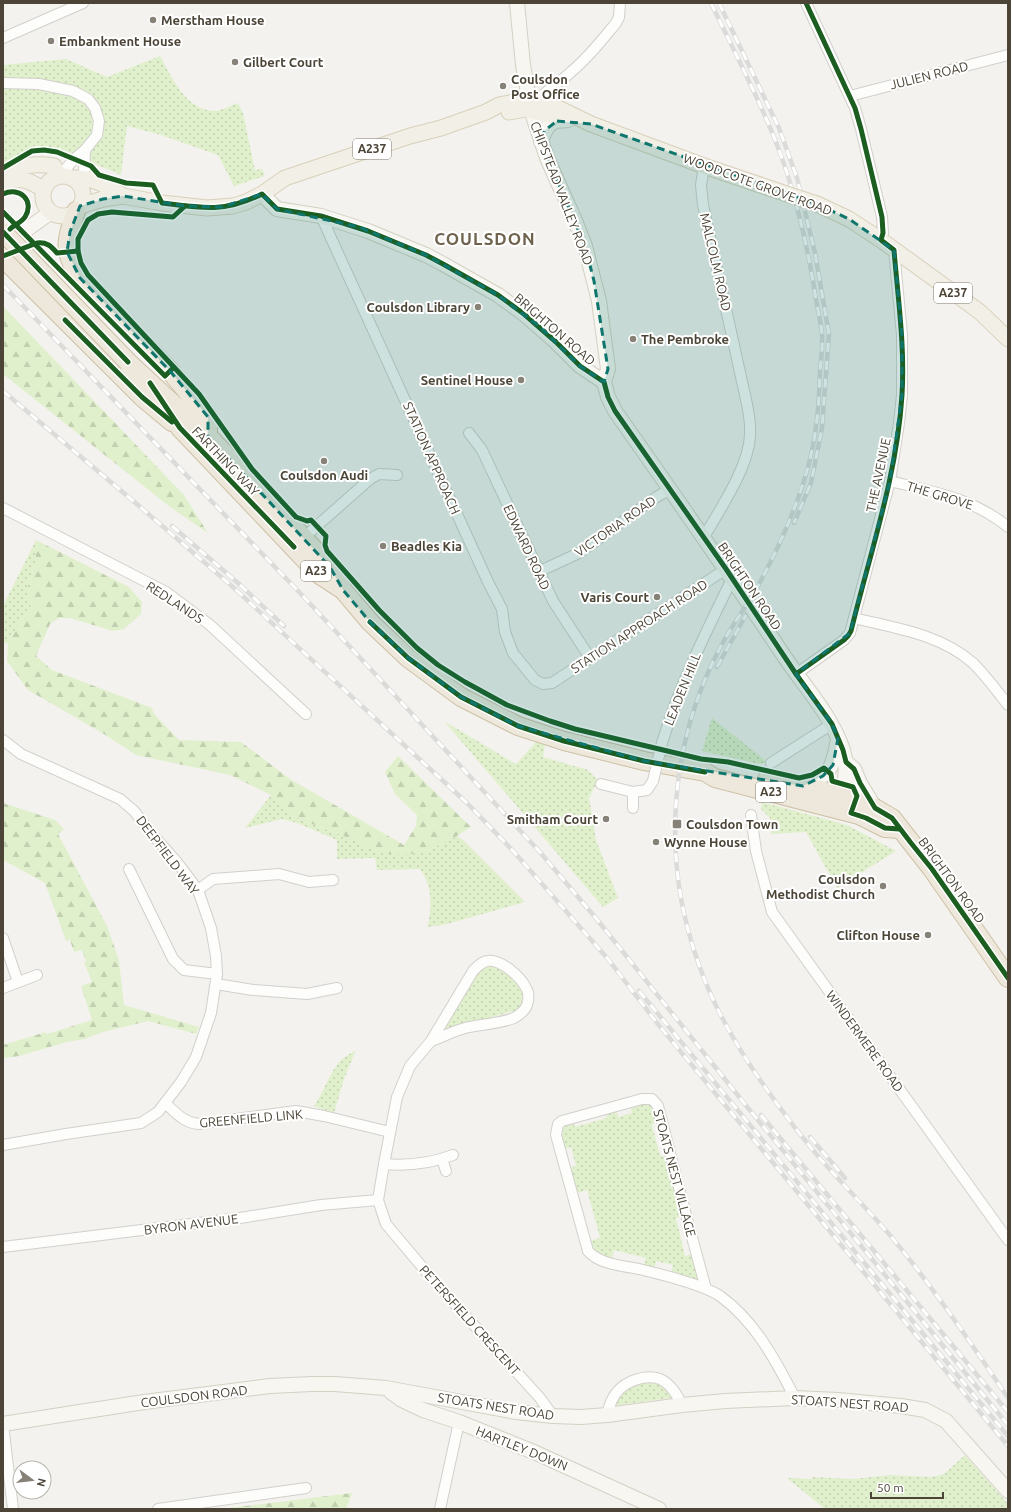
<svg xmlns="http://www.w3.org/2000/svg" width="1011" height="1512" viewBox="0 0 1011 1512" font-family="Ubuntu,sans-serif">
  <defs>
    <pattern id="grass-dots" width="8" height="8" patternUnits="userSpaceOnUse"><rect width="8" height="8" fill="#e0f0cc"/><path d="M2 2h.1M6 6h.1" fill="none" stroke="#c2cfb0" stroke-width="1.8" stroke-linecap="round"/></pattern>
    <pattern id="forest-firs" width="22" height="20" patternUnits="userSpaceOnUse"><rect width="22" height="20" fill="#e0f0cc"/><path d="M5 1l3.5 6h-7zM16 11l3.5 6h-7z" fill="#c2cfb0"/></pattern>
  </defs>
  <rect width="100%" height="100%" fill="#f4f2ee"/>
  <!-- grass -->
  <g fill="url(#grass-dots)">
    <path d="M160 56C172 77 186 111 215 111 221 111 231 105 238 103L243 113 255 170 262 169 265 176 234 186 218 155 161 135 127 126 121 175 67 152 35 146 3 165V65L66 59 107 77Z"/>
    <path d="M36 540V559L28 587 31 608 20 622 8 644 3 642V606Z"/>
    <path d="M712 718 767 762 760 764 702 751Z"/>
    <path d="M444 721 516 764 537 741 545 745 543 757 588 770 598 780 589 798 596 840 618 898 603 907Z"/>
    <path d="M271 795 299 819 354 840 376 852H425L457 836 463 840 525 902 443 925 427 927C433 908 432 885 420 869L377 870 375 858 337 859V840L297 823 282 819 245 828Z"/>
    <path d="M762 802 847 825 896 851 837 888 806 832 771 834 770 818 761 809Z"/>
    <path d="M491 964C494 965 498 966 501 967 504 969 507 974 510 976 519 985 531 996 520 1009L447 1030 444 1029 443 1026 480 970 486 966Z"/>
    <path d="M356 1050 344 1079 334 1113 314 1106C324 1092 329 1073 341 1060 345 1056 352 1053 356 1050Z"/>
    <path d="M652 1099 661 1117 652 1125 660 1156 671 1157 686 1215 676 1218 685 1256 696 1253 706 1289 670 1278 673 1265 656 1261 653 1273 643 1270 646 1258 614 1250 611 1263 598 1259 586 1242 600 1238 587 1190 573 1194 566 1168 576 1166 571 1147 561 1150 557 1128 572 1118 575 1127 607 1118 605 1109 615 1106 618 1117 632 1113 629 1102Z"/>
    <path d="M644 1380 661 1383 676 1397 612 1406 619 1394Z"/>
    <path d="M965 1455 1008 1504V1509H825L787 1478 812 1479 813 1477 852 1479 891 1475 931 1477 944 1474Z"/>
  </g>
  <!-- forest -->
  <g fill="url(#forest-firs)">
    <path d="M3 306 184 495 208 533 170 507 3 374Z"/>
    <path d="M36 540 129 587 142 602 141 614 124 629 113 631 70 618H59L50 624 36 656 52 670 152 708 154 714 179 740 241 742 290 779 404 845 416 826 417 815 395 794 385 772 398 756 471 827 457 836 425 852 402 855 376 852 354 840 299 819 271 795 230 775 136 755 104 734 28 690 7 661 8 644 20 622 31 608 28 587 36 559Z"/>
    <path d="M3 803 55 820 64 829 58 834 107 926 119 960 124 1005 199 1027 196 1034 148 1021 103 1032 85 1039 67 1042 19 1056 3 1058V1045L46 1032 47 1034 92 1020 81 986 92 982 84 962 86 961 82 950 74 952 70 940 66 941 45 883 3 860Z"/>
    <path d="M352 1493 346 1509H220Z"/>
  </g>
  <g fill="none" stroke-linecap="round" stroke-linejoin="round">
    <defs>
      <g id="street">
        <path d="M806 3 855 108 861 129 882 217 883 233 881 240"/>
        <path d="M3 38 83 3"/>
        <path d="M3 83 39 84 73 91 88 99 95 108 99 121 97 135 85 150 74 159 60 176"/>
        <path d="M850 96 1008 55"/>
        <path d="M537 101C547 89 561 82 572 71 589 57 602 40 616 23L619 17 620 3"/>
        <path d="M83 194 85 150"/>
        <path d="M321 216 488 582 502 609 505 632 513 653 535 680 543 684 552 683 726 569"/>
        <path d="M469 433 482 450 553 601 590 658"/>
        <path d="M890 481C933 492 973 498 1008 527"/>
        <path d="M3 508 166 592 210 625 306 714"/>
        <path d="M704 537C720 509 749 467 750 435 751 422 748 408 745 395L703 205 701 185 704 166"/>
        <path d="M301 540 370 479 379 474 397 475"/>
        <path d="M538 572 579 553 655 498 670 489"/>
        <path d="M854 618C895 628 940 634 973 663 986 676 997 691 1008 705"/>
        <path d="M796 674 844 640 850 633 890 481 899 423 902 395V335L894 250"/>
        <path d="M3 740 21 754 120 799 134 811 152 834 176 861 198 890 211 928 216 956 217 974 211 1013 196 1057 181 1082 158 1112 141 1123 66 1134 3 1145"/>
        <path d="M662 743C679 686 706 632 732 579"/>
        <path d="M771 763 832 724"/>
        <path d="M601 784 633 792 647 790 653 781"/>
        <path d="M633 792V808"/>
        <path d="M751 815 756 851 772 912 1008 1240"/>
        <path d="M129 869 173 959 184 970 217 974"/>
        <path d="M198 890 213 879 279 874 309 882 333 880"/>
        <path d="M3 938 18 982"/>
        <path d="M216 984 253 990 307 994 337 988"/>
        <path d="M3 988 37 975"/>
        <path d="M431 1041C442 1037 454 1031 465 1028 481 1024 499 1024 514 1018 519 1015 525 1011 527 1005 529 1000 529 992 526 988 521 977 500 958 487 961 481 962 477 967 473 971L431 1041 410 1066 397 1097 384 1164 378 1200 386 1224 434 1281 540 1398 553 1416"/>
        <path d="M165 1103C176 1113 183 1122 198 1124L296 1111 324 1116 390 1132"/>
        <path d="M442 1159 446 1171"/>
        <path d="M384 1164C407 1166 432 1163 453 1155"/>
        <path d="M3 1247 240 1218 321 1205 378 1200"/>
        <path d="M706 1289 686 1215 658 1106 652 1099H642L562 1121 558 1124 556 1135 588 1251C599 1264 623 1266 639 1269 660 1274 702 1284 720 1296 755 1321 776 1361 795 1398"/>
        <path d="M607 1415C609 1407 611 1399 617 1392 626 1381 645 1374 660 1379 671 1384 677 1395 682 1405"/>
        <path d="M3 1424 13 1509"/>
        <path d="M158 1509 306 1488"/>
        <path d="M440 1509 459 1422"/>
      </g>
      <g id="secondary">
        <path d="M517 3 523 65 529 99 534 119 547 158 574 218 585 246 599 301 608 369 604 382"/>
        <path d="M541 142C543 134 548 122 557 121 561 120 564 121 568 120"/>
        <path d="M262 194 277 209 321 216 368 231 426 255 443 264 498 295 524 314 556 342 580 366 604 382 608 397 615 411C672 492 729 573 784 656 804 686 832 716 843 750 849 770 844 788 838 807"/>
        <path d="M3 244 19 235 51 212"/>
        <path d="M846 762 854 769 860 783 875 808"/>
        <path d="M803 786C831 776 833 767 838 739"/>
        <path d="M391 1392 402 1400 423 1410 459 1422 534 1452 659 1509"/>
        <path d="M3 1424 144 1402 270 1386 312 1384H335L386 1388 516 1412 553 1416 581 1417 607 1415 682 1405 725 1401 795 1398 838 1400 901 1406 925 1410 946 1421 1008 1491"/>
      </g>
      <g id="primary">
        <path d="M509 112 526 109 556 117"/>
        <circle cx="63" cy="196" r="20"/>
        <path d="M3 177 4 174C25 165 31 163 54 166L60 176"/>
        <path d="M73 178C93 177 107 186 123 196"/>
        <path d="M3 183C21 177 28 179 44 190"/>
        <path d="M817 204 849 219 881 240 980 312 1008 339"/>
        <path d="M80 206 103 199 123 196 162 203 207 208 233 206 246 202 262 194 285 178 410 136 441 128 486 112 499 105 529 99 558 108 591 124 704 166 769 188"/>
      </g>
      <g id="highway">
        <path d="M76 211C66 241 62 250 80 278L170 371 208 417V436"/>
        <path d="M3 258 142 397 172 422"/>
        <path d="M128 362 208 436 283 515 330 567 343 590 370 622 408 658 461 697 518 726 564 741 644 761 705 772 715 778 859 815 885 828 899 829"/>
        <path d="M165 405 180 428 310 565 320 575 340 588"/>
        <path d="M767 779 821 790 855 801 875 808 892 818 932 869 1008 978"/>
      </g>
    </defs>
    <!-- street casing -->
    <use href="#street" stroke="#d2d0cb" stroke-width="12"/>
    <!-- secondary casing -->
    <use href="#secondary" stroke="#d4d0c4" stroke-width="16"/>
    <!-- primary casing -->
    <use href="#primary" stroke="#d8d0ba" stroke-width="17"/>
    <!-- highway casing -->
    <use href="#highway" stroke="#cec1a6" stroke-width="20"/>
    <!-- street -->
    <use href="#street" stroke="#fdfdfc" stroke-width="10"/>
    <!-- secondary -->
    <use href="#secondary" stroke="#f7f6f1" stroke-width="14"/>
    <!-- primary -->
    <use href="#primary" stroke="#f2efe6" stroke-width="15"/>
    <!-- highway -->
    <use href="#highway" stroke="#ede8db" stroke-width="18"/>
    <defs>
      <g id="rail">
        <path d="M711 3C731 45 753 87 771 130 792 179 805 234 814 287 816 302 820 318 822 333 823 346 821 359 820 372 819 390 819 408 816 426 810 479 783 540 758 586 746 607 732 625 721 646 669 743 661 859 698 962 719 1024 757 1078 796 1129 806 1141 815 1154 826 1165 848 1190 872 1214 894 1240 935 1290 972 1344 1008 1398"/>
        <path d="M719 3 779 128 797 178 815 253 829 334 822 428 811 483 794 523"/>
        <path d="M3 285 302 595 539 851 595 917 744 1103 1008 1425"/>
        <path d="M3 391 138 505 234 588 467 803 514 852 608 959 657 1023 1008 1446"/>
        <path d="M172 526 238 583 284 626"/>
        <path d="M717 667 746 615"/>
        <path d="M639 991 1007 1435"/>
        <path d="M761 1115 1008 1412"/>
        <path d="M810 1137 845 1178"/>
      </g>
    </defs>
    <!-- rail casing -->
    <use href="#rail" stroke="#dbdbda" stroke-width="4.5"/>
    <!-- rail -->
    <use href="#rail" stroke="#fff" stroke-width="3" stroke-dasharray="9" stroke-linecap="butt"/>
    <defs>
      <path id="street-bridge" d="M653 781 662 743"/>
      <path id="primary-bridge" d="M769 188 817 204"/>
      <path id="highway-bridge" d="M3 232 128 362"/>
    </defs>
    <!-- street-bridge casing -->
    <use href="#street-bridge" stroke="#d2d0cb" stroke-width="12" stroke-linecap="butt"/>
    <!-- primary-bridge casing -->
    <use href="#primary-bridge" stroke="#d8d0ba" stroke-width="17" stroke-linecap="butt"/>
    <!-- highway-bridge casing -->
    <use href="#highway-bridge" stroke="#cec1a6" stroke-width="20" stroke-linecap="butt"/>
    <!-- street-bridge -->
    <use href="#street-bridge" stroke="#fdfdfc" stroke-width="10"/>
    <!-- primary-bridge -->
    <use href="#primary-bridge" stroke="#f2efe6" stroke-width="15"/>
    <!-- highway-bridge -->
    <use href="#highway-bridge" stroke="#ede8db" stroke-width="18"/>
    <defs>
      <g id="cycleway">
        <path d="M3 168 32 151 44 150 57 152 91 166 99 175 126 183 153 185 162 203C203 208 224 213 262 194L277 209 321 216 368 231 426 255 443 264 498 295 524 314 556 342 580 366 604 382 608 397 615 411 726 569 796 674 832 724 843 750 846 762 854 769 860 783 875 808 892 818 911 843 932 869 1008 978"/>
        <path d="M3 194C20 186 35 201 25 217 22 222 14 225 10 229"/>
        <path d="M185 206 173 217 112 212 98 214 88 220 78 239V251L81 263 88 275 199 394 252 469 296 517 307 521 311 520 326 536 325 545 327 551 379 610 417 648 438 665 465 682 507 705 550 721 575 729 701 759 728 762 799 778 812 775 824 768 831 774 832 781 853 787 857 796 851 813 866 818 885 828 899 829"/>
        <path d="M3 212 165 376 173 368"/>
        <path d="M3 232 128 362"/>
        <path d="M3 256 37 243C47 242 51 246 57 253L78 251"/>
        <path d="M65 320 142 397 172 422"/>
        <path d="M150 383 180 428 294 547"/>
        <path d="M370 622 408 658 461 697 518 726 564 741 644 761 705 772"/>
        <path d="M796 674 844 640 848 636 851 631C870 553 897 476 902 395 905 347 898 299 894 250L881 240 883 233 882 217 861 129 855 108 806 3"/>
      </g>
    </defs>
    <!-- cycleway casing -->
    <use href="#cycleway" stroke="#fff" stroke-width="8"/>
    <!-- cycleway -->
    <use href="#cycleway" stroke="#1b5e20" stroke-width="5"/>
  </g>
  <!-- marked area -->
  <path fill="#0f766e" fill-opacity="0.2" stroke="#0f766e" stroke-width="3" stroke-dasharray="8 5" stroke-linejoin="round" d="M557 121 591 124 817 204 849 219 894 250 902 335V395L890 481 850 633 796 674 832 724 838 738 833 765 823 776 803 786 644 761 518 726 461 697 408 658 370 622 343 590 330 567 208 436V417L170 371 80 278 67 252 70 232 80 206 103 199 123 196 185 206 222 207 262 194 277 209 359 227 426 255 498 295 540 327 580 366 604 382 608 369 594 281 585 246 541 142 544 131Z"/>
  <!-- markers -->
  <g fill="#878277" stroke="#fff" stroke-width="1.5">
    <circle cx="153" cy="20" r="4"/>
    <circle cx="51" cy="41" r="4"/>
    <circle cx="235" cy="62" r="4"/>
    <circle cx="503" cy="86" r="4"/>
    <circle cx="478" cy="307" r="4"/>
    <circle cx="633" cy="339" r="4"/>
    <circle cx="521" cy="380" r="4"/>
    <circle cx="324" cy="461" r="4"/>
    <circle cx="383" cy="546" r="4"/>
    <circle cx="657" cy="597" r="4"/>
    <circle cx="606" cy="819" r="4"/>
    <rect x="672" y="819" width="10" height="10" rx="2"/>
    <circle cx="656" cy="842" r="4"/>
    <circle cx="883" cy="886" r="4"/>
    <circle cx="928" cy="935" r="4"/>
  </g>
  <g text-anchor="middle" stroke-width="4" stroke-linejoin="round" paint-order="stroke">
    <!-- shield labels -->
    <g fill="#fff" stroke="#827d73" stroke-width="1">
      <rect x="353" y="139" width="38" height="20" rx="3"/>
      <rect x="934" y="283" width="38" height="20" rx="3"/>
      <rect x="301" y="561" width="30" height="20" rx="3"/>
      <rect x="756" y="782" width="30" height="20" rx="3"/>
    </g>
    <g font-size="12" font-weight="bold" fill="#4c4537">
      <text x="372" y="153">A237</text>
      <text x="953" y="297">A237</text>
      <text x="316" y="575">A23</text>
      <text x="771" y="796">A23</text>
    </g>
    <!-- poi labels -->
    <g font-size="13" font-weight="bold" fill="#4c4537" stroke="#fff" text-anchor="start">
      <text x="161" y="25">Merstham House</text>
      <text x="59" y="46">Embankment House</text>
      <text x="243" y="67">Gilbert Court</text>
      <text x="511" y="84">Coulsdon<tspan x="511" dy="15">Post Office</tspan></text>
      <text x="470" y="312" text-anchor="end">Coulsdon Library</text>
      <text x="641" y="344">The Pembroke</text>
      <text x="513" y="385" text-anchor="end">Sentinel House</text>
      <text x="324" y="480" text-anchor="middle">Coulsdon Audi</text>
      <text x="391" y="551">Beadles Kia</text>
      <text x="649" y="602" text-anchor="end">Varis Court</text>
      <text x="598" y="824" text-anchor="end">Smitham Court</text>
      <text x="686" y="829">Coulsdon Town</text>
      <text x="664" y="847">Wynne House</text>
      <text x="875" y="884" text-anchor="end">Coulsdon<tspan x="875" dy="15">Methodist Church</tspan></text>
      <text x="920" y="940" text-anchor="end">Clifton House</text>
    </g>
    <!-- street labels -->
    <g font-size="13" fill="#4c4537" stroke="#fff">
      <text transform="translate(929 75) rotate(-14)" y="5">JULIEN ROAD</text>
      <text transform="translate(758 184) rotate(20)" y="5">WOODCOTE GROVE ROAD</text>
      <text transform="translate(562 193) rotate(69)" y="5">CHIPSTEAD VALLEY ROAD</text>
      <text transform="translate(716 262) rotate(77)" y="5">MALCOLM ROAD</text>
      <text transform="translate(555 329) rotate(41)" y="5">BRIGHTON ROAD</text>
      <text transform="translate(432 458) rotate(66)" y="5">STATION APPROACH</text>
      <text transform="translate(226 461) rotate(46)" y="5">FARTHING WAY</text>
      <text transform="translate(878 475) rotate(-78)" y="5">THE AVENUE</text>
      <text transform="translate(940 495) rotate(17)" y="5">THE GROVE</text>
      <text transform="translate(615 526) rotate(-35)" y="5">VICTORIA ROAD</text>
      <text transform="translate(527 547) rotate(65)" y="5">EDWARD ROAD</text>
      <text transform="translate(750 586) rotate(56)" y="5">BRIGHTON ROAD</text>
      <text transform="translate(175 602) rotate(33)" y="5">REDLANDS</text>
      <text transform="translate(639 626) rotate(-33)" y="5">STATION APPROACH ROAD</text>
      <text transform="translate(682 689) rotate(-68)" y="5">LEADEN HILL</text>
      <text transform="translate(168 855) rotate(53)" y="5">DEEPFIELD WAY</text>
      <text transform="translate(952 880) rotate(54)" y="5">BRIGHTON ROAD</text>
      <text transform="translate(865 1041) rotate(54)" y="5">WINDERMERE ROAD</text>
      <text transform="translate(251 1118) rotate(-5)" y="5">GREENFIELD LINK</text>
      <text transform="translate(675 1173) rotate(75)" y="5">STOATS NEST VILLAGE</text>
      <text transform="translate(191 1224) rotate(-7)" y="5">BYRON AVENUE</text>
      <text transform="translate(470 1320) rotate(48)" y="5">PETERSFIELD CRESCENT</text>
      <text transform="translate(194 1396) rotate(-7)" y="5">COULSDON ROAD</text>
      <text transform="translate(850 1403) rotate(4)" y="5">STOATS NEST ROAD</text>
      <text transform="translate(496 1406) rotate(9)" y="5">STOATS NEST ROAD</text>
      <text transform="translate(522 1448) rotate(22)" y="5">HARTLEY DOWN</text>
    </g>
    <!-- district labels -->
    <g font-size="17" font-weight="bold" letter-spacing="1" fill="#70634d" stroke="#fff">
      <text x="485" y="245">COULSDON</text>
    </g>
  </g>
  <!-- border -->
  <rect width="1011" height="1512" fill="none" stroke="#4c4537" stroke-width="8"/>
  <!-- north arrow -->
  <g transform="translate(32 1480) rotate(105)"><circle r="19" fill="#ffffff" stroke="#b7b5af"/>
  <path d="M0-3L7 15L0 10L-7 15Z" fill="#878277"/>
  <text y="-6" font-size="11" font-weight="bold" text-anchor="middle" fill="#4c4537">N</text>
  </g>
  <!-- scale -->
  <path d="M871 1492v6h72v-6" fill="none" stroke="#4c4537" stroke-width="2"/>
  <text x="877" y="1492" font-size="12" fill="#4c4537" stroke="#ffffff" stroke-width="3" paint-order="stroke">50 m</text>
</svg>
